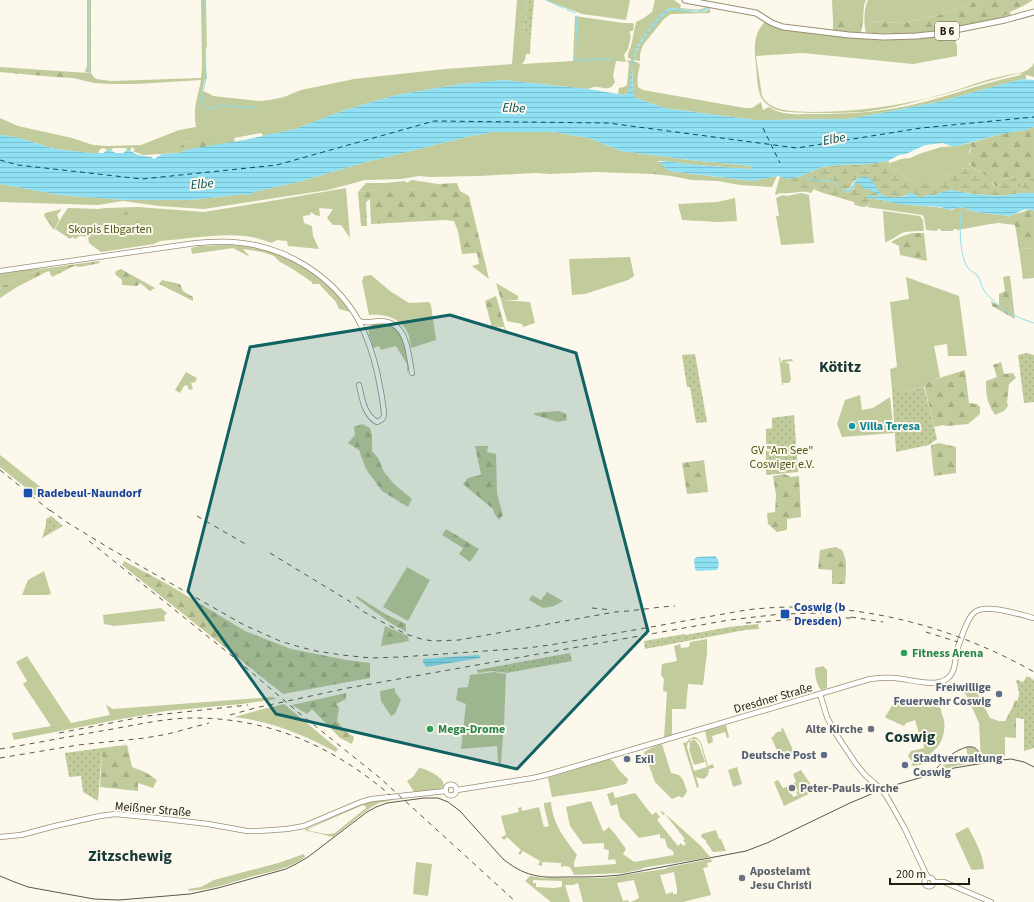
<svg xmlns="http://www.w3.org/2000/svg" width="1034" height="902" viewBox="0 0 1034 902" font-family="'Source Sans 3',sans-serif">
  <defs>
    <pattern id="forest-firs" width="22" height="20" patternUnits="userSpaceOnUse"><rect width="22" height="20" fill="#c1cb9b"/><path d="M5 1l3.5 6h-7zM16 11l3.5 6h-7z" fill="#a6ae84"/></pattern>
    <pattern id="wetland-marsh" width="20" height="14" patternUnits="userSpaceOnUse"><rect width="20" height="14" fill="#c1cb9b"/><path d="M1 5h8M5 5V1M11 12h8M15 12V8" fill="none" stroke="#a6ae84"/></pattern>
    <pattern id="garden-dots" width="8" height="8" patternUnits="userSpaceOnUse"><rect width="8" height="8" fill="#c1cb9b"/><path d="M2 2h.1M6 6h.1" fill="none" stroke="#a6ae84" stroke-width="1.8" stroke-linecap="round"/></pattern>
    <pattern id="water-rules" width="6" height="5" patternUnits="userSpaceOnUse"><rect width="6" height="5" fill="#8ee0f2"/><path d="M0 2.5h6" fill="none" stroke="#7ac0ce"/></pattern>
  </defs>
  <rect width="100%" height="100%" fill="#fdf8ec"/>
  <!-- green -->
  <g fill="#c1cb9b" fill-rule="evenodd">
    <path d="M201 0H206L207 47 205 48 206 73H207V79H205L202 91 208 93 213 96 259 101 270 100 284 97 301 90 354 79 445 69 512 64 517 0H527L524 35H531L530 54H526L525 60 522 64 573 61 575 16 623 23H632L634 24 633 31H630V35L631 36 628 49 624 55 626 62 616 61 613 76 615 82C609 93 604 86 595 87 592 87 590 88 588 89L504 80 461 84 396 95 345 110 295 129 263 136 261 133 234 138 235 142 218 145 217 140 196 143 188 141 177 148 178 153 143 155 133 151 135 149 131 147V150H127L126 148H113L111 151 103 148 99 150V153H90L55 149 16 137 0 135V118L18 126 72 138 93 145 108 146 141 145 179 130 196 127C195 119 194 111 196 103 197 95 200 88 201 80L136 84H111L94 83 73 78V72L91 73 93 76 96 79 111 81 201 78 202 67Z"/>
    <path d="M545 0H630L626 20 582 14Z"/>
    <path d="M655 0H674L681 5 680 8C688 8 699 12 706 7H708L702 11 669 8 660 15 638 44C631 61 634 77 628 93L624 95 618 94 619 88 624 87 627 85 629 63 627 62 628 60 630 61 631 59 628 58V54L631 46 636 22 644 18 652 12Z"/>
    <path d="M832 0H866L864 5 863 21H833Z"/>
    <path d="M868 0H979L936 16 901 23 867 21V32L884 34 923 33 1001 18 1010 12 1011 16 1012 17 935 32 908 35H867C863 28 864 6 868 0Z"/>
    <path d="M710 8V13L671 14 664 19 643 45 640 54V60L639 61 634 60C635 56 636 51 638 48 643 39 662 12 671 10 681 7 692 14 702 12 705 12 708 10 710 8Z"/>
    <path d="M765 22H767L795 31 842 36 949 34 954 35 957 46V56L913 64 803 53 756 56 762 96C772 113 794 111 812 112 848 112 884 108 920 100 944 95 967 86 990 79 996 78 1002 76 1007 75 1017 73 1029 73 1034 63V77L1026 75V79H1022L938 102 849 119 768 120H755L664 108 636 98 633 93 632 66 633 61 639 63 640 65C638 72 637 79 638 87L643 90 745 108H752L761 102 763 110 769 107C782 116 799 114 814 114 850 114 885 112 920 103 954 94 987 82 1021 75L1020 74 1025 72C990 79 957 92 922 100 904 105 881 110 863 112 845 113 826 113 808 113 793 112 773 114 763 100 757 93 757 75 756 65 754 51 753 32 765 22Z"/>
    <path d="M493 132H553L589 138 621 151 690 160 751 166 753 168 750 169 686 164 668 161H657L653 174 596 172 550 174 536 173 479 176 430 177 419 176 401 179 365 180 328 190 204 209 159 206 123 201 98 205 0 202V184L59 195 124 200H191L244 194 247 195H250L254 192 298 182 363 163 471 136Z"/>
    <path d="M970 143 969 144 972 147 969 151V164L973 168 960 169 941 179 933 182H918L906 179 898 171 889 166 890 163 901 159 910 158 919 154 941 147 957 146Z"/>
    <path d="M676 172 752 181 777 176 772 187 740 185 718 181 692 180 671 176Z"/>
    <path d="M780 176 788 179 792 178 788 184 802 187 803 188V190L806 192C800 191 795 193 789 193 783 194 781 192 776 195L775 194Z"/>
    <path d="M412 180 438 184 433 187H421L406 190H375L358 192 366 183H385L405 181 406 183Z"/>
    <path d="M346 188 350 238 341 225H333L327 218 333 209 319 208 320 216 315 215 311 212 310 215 303 216 304 223 312 226 313 236 319 249 288 246 287 241 277 240 272 243C263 240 254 237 245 236 219 233 186 239 160 241L154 244 101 252 89 243 88 237 80 236 75 239 73 237 70 239 55 229 61 218 68 208 98 209 105 208 138 207 204 212 277 200Z"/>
    <path d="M801 193 809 195 814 243 781 245 776 216H779L776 198 782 195 787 196Z"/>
    <path d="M735 198 737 221 718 222 682 220 678 204 717 202Z"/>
    <path d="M882 200C896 203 909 205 923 206 934 207 941 207 952 210L956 208 962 207 975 212 1010 216 1008 218 999 220 998 221 999 223C985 224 971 228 957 230L956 229H954L953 231H941L940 229H938L937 231 926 230 924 217 922 215 867 207 869 205 870 202 885 203 883 202Z"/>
    <path d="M883 211 920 216 923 220 924 231C917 231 909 231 902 233 896 236 891 241 885 242Z"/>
    <path d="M226 245C237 245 248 246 259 248 289 254 316 273 337 295 342 300 346 306 350 312L339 309 336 302 319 284H312V282L291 268 280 262 274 256 262 252 243 249 250 257 233 248 192 254 191 248 199 246Z"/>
    <path d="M1034 248V278L1023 279 1019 249Z"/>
    <path d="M630 257 634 276 628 280 585 294 572 295 569 259Z"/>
    <path d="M48 268 23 275 1 287 0 290V274L24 270Z"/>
    <path d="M371 275 390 291 409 303 429 302 431 305 436 340 411 348C410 344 410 340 409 336 404 319 385 313 369 315L362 281 364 276Z"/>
    <path d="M906 277 959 296 967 356H948L947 344 934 346 940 377 925 384 924 387 908 391 892 389 890 369 897 367 890 302 909 299Z"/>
    <path d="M501 300 530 302 535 323 523 327 522 324 507 321Z"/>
    <path d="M378 323 389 325 396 329 401 334 404 339 409 365V369L407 372V364L396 346 381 350 379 346 373 348 370 337 369 336C368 327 369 325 378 323Z"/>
    <path d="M779 357H780L781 363 783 362H782V360L792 359 793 361 785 362 789 364 791 380 789 383H783V385H782Z"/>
    <path d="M186 372 197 378 195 382 191 383 193 389 189 390 187 385 184 386 180 393 175 390Z"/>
    <path d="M860 395 862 410 873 408 890 397 894 433 842 437 837 424 845 400Z"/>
    <path d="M0 455 48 493 41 500 0 467Z"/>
    <path d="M407 567 430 580 408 621 383 607Z"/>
    <path d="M44 571 51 594 46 595H22L28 580Z"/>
    <path d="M547 592 563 601 554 606 543 608 529 600 532 595 541 600Z"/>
    <path d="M161 608 167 613 164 616 165 621 114 626 104 624 103 615Z"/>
    <path d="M707 639V653L703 685 688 684 686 709H672V735L664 738 667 692 663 691 664 679 661 675 662 664 677 661 674 646 680 644 681 648 689 647 690 642Z"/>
    <path d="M27 656 71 723 110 715 106 705 113 709 273 697 276 699 242 704 166 711 111 721 14 740 12 733 51 726 23 684 27 681 16 662Z"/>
    <path d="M823 666 827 670V688L821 690C816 684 815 675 815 668Z"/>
    <path d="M494 672 506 674 504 724 501 763 498 764 497 746 461 749 466 704 456 700 458 688 468 687 470 675Z"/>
    <path d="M971 681 990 718 999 721V727L1003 729H1016V738L1005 737V756L981 761 979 723 967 696 962 690 968 688 966 683Z"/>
    <path d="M395 688V692L401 700 395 714 391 716 381 701 380 691Z"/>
    <path d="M896 699 924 705 925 704 941 708C941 712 942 714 943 717 946 725 944 738 939 745 934 752 926 755 924 764L914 766 911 765 913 763 908 756 911 751 924 748 923 739 922 735 919 734 915 720 906 723 904 726 886 718 885 716 887 714Z"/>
    <path d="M284 704 338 749 336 752C304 735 271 721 234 717L263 709Z"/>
    <path d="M726 725 729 737 727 738 725 732 712 736 713 742 708 744 705 731Z"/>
    <path d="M783 728 794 752V754L793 758C790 761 785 762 781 759L771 737H773C775 733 778 730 782 732L781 729Z"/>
    <path d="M694 737 697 738 701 742 708 766 713 764 714 768 709 769 708 775 704 779 699 778 696 777 699 787 697 788 683 743 685 742 686 743 689 739ZM691 739H696L700 742 707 767 694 771 687 747 688 742Z"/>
    <path d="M694 739 699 745 705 762 694 765 689 749 690 748 689 741H691Z"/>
    <path d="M662 744 671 773 679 775 683 780 687 791 685 795 682 798 679 796 672 799 655 782 644 752 653 747Z"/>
    <path d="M971 747 976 749 979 755 978 759 976 763 955 766 942 770 943 765 974 759 973 756 968 757 966 748Z"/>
    <path d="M609 759 613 761 619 770 628 779V782L627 781 626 782 627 783 626 784 599 790 552 797 548 778Z"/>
    <path d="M737 767 742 784 733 787 728 770Z"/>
    <path d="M419 768C425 768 437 775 441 779 444 782 443 783 444 786L440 789 414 792 407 781 413 777Z"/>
    <path d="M801 770 815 791 784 806 774 782 778 780 783 788 787 787 790 794H792L793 797 798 795 796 792 798 791 793 784 796 782 793 774Z"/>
    <path d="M613 792 615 798 635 793 652 815 656 812 660 817 657 820 678 846 681 843 683 846 686 844 683 840 685 839 665 814 663 815 661 812 662 811 701 846 710 857C687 862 664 864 643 868L642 869 624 873 574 875 570 867 565 866 561 867V863L542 862V866L538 865 540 861 523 851 520 855 518 853 521 850 507 837 504 840 501 837 506 835 501 816 519 812 518 808 521 807 522 811 539 807 544 827 549 826 544 806V803L551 802C553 825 564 837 577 855L574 862V867L616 864 615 859 608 860 609 850 604 849V843L583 844 570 826 566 807 591 801 603 831H604L609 827 615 834 626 849 623 854 634 862 674 855 673 851 667 847 665 839 660 838V834L639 838 620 817 617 804 611 806 607 794Z"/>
    <path d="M392 798 393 800 379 803 370 808 333 837 304 830 362 804 372 801ZM363 805 366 807V808L335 833C327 836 318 832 310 831L308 829Z"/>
    <path d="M968 827C975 840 983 854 984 869L972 870 971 869 955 834Z"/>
    <path d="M716 830 719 839H721L726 851 713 852 706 842V840H705L701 837 702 834 712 831Z"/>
    <path d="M304 854 305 857C290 869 268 872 250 877 230 883 210 890 189 891L188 889 201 887 214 880 278 863Z"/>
    <path d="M711 859 712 862 707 863 708 867 703 868 711 895 683 902H631L639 898 634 880 617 883 623 901 628 900 629 902H583L578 883 573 885H565L570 902H551L525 881 530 876 542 878H600L612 877 643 872H645L664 869 669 867ZM674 872 677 889V894H673V892L666 894 660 875ZM533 880 562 881V887L554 888 536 887V883H533Z"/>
    <path d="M416 862 432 864 428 896 413 894Z"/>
  </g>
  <!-- forest -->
  <g fill="url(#forest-firs)">
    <path d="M87 0H91V73L85 72 87 66Z"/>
    <path d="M979 0H1033L1025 5 1010 12 1001 18 975 24 934 31 915 33 884 34 867 32V21L901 23 936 16Z"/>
    <path d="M833 21H863L861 33 839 31 836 32 833 31Z"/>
    <path d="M0 67 73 72V78L55 77 0 72Z"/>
    <path d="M1034 127V177C1025 176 1026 181 1021 188H1019L1018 186 1017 178 1015 177 1001 180 999 186 997 187C993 185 992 181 989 178 976 168 962 167 972 147L969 144 970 143 1001 134 1025 130Z"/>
    <path d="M207 134 217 140 218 145 190 149 178 153 177 148 188 141 196 143Z"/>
    <path d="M657 161 660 162C664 168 669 171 676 172L671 176 653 174Z"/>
    <path d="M457 183 460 191 469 196 489 279 472 266 479 264 477 253 462 254 458 231 454 221 445 220 371 224 370 199 366 202 367 226H361L358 192 375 190H406L421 187H433L438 184Z"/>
    <path d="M62 209 57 215 59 220 54 230 44 216 45 213Z"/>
    <path d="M137 209 139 218 142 221V231L138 230 130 226 129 220 130 215 119 214V211Z"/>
    <path d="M1029 209 1034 211V248L1019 249 1015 225 999 223 998 221 999 220 1008 218C1014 212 1023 214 1029 209Z"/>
    <path d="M912 233H924L927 261 900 255 899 246 891 242 900 237Z"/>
    <path d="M99 261 100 263 80 267 74 266 52 277 49 271 46 272 17 287 0 298V290L1 287 23 275 48 268Z"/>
    <path d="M121 269 155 288 150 291 140 283 137 286 122 285V280L115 274 116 271Z"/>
    <path d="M1010 276 1015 319 992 306 991 301 999 306V294L1005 291 1003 277Z"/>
    <path d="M162 280 180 284 183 291 193 297V301L159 284Z"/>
    <path d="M496 283 518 296V299L516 300H501Z"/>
    <path d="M496 296 506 331H505L504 327 492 328 485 301Z"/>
    <path d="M1001 362 1004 374 1013 373 1016 378 1009 384 1007 402 1008 406 1004 411 995 415C987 403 986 395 986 381L997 377 993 365Z"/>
    <path d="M965 370 969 403 977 404 980 407V414L968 424 947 426 943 425 934 427 924 384 933 380Z"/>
    <path d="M559 411 566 414 567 420 558 422 535 415 533 413Z"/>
    <path d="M362 424 370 428 372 435V451L378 458 384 472 394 484 412 499 408 507 382 491 366 469 359 450 348 443 355 435 354 427Z"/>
    <path d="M939 443 956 447V473L934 476 931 449V445Z"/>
    <path d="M475 446H488L487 452 496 454 497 494 503 515 499 520 494 513 493 509 463 484 468 478 481 475Z"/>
    <path d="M704 460 708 492 687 494 682 463Z"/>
    <path d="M784 474 791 477 799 476 801 517 787 519V530L777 532 768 524 767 513 775 512 776 495 773 476Z"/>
    <path d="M446 529 479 549 470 562 459 554 463 548 442 535Z"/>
    <path d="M836 547 842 550C848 561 846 572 845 584H832V570L818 569 820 550Z"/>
    <path d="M124 561 169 585 245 631 291 649 347 660 370 663V678L283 694 122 565Z"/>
    <path d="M357 596 387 615 406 624V632L389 622 356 598Z"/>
    <path d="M385 626 408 636 409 641 381 646Z"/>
    <path d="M346 693V699L336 704 339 708 337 721 345 731 354 737 352 744 340 738 312 709 307 714 292 705Z"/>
    <path d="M1018 700 1016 706V729H1003L999 727V721H1005L1013 706 1014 701Z"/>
    <path d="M127 745 132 767 145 772 157 780 153 788 138 783V791L100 787 102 748Z"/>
  </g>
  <!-- wetland -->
  <path fill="url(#wetland-marsh)" d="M888 161 890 163 889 166 898 171 906 179 918 182H933L941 179 960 169 973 168 991 179 993 185 997 187 999 186 1000 181 1001 180 1015 177 1017 178 1018 186 1019 188H1021C1026 181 1025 176 1034 177V193H1022L1002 196 973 194 950 190 934 195H928L923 197H919L912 193C905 197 892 199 884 196 878 193 874 186 872 181L860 177C858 178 855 180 853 182 850 186 852 189 845 190L842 188 845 191 853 189 855 185 858 182 860 183 876 193 879 197H877L873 196 867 198 882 200 883 202 885 204 870 202C867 210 861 206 855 205L854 202 820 192 814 189 811 193 806 192 803 190V188C800 186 794 187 790 186L788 184 792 178 799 177 822 167 839 165 869 164Z"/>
  <!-- garden -->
  <g fill="url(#garden-dots)">
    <path d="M527 0H534L531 35H524Z"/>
    <path d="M1027 353 1034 355V402L1024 403 1018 355Z"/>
    <path d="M695 354 707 422 696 423 690 387H687L682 355Z"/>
    <path d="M924 387 937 439 929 445 896 452 892 389 908 391Z"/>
    <path d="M794 415 798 472 766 475V429L772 428V418Z"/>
    <path d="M51 516 63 526 42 538 46 525V519Z"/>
    <path d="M758 624 759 629 745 630 645 649 644 641 685 634 686 635 729 627Z"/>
    <path d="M570 653 572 661 507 673 491 671 478 673 477 670Z"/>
    <path d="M1027 676 1034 680V748L1024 751V719L1016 718V706L1018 700 1019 693 1016 680H1018L1023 682Z"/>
    <path d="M102 748 98 801 83 792 81 776 69 777 65 753Z"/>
  </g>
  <!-- water -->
  <g fill="url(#water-rules)">
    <path d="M708 7 710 8 702 12 671 10 667 12 662 16 642 41 637 49 632 66 633 93 636 98 664 108 755 120 849 119 938 102 1022 79 1034 80V127L1025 130 1001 134 957 146H951L943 143 925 145 906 154 899 155 888 161 869 164 839 165 822 167 799 177 788 179 778 176 752 181 669 171 663 166 660 162 668 161 686 164 750 169 752 168 751 166 690 160 621 151 589 138 553 132H493L471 136 363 163 298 182 254 192 250 195H247L244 194 191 200H124L59 195 0 184V135L16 137 55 149 90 153H104L106 150H109L116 153H123L127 150H129L138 155 151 157 154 159 162 154 178 153 190 149 244 140 295 129 345 110 396 95 461 84 504 80 588 89 624 95 628 93 630 86 631 66 634 54 638 44 660 15 669 8 702 11Z"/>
    <path d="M860 177C863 177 865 177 867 177 874 179 876 192 884 196 891 198 900 197 907 196L909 193H912L919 197H923L928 195H934L949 190 973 194 1002 196 1022 193H1034V211L1029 209 1023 210 1010 216 975 212 962 207 947 210 944 208 941 207 925 206 898 204 882 200 867 198 866 196C871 194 875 198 879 197 872 186 864 193 860 183H858C849 190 851 197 839 187 841 188 843 189 846 190 852 191 853 180 860 177Z"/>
    <path d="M715 556C719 559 720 565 717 570L697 571 695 569 694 559 697 557Z"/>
    <path d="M479 655 480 658 426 667 423 662V659Z"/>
  </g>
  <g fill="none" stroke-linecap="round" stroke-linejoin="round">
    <!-- stream -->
    <g stroke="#8ee0f2" stroke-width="1">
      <path d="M546 0 563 8"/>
      <path d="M566 9 575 13"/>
      <path d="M577 16 575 60 612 59"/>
      <path d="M89 74V0"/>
      <path d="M203 92 206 78 205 0"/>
      <path d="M203 93 202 103 204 106 206 108H216L223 104 229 107 241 106 243 108 256 107"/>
      <path d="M808 178C815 181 817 178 824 182L833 180 839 187"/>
      <path d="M962 207C959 221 959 256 968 268 970 271 974 272 977 275 981 280 981 287 985 292 997 307 1016 318 1034 323"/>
    </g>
    <!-- ferry -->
    <g stroke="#014e5b" stroke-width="1" stroke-dasharray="5 4" stroke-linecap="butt">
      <path d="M763 128 780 163"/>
      <path d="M0 160 18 165 142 179 277 165 434 121 608 123 797 148 921 128 1034 117"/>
    </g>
    <defs>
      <g id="secondary">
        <path d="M0 271 196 243C208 242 220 241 232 242 284 245 333 275 359 321 367 337 373 354 377 372 380 386 383 400 384 414 384 419 381 420 377 422 364 415 362 398 359 385"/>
        <path d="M359 321C367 324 373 321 381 321 408 322 408 353 412 373"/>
        <path d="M820 694 827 717 834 731 856 764 865 775 882 790 887 797 904 827 928 878"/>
        <circle cx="451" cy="790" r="5.5"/>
        <path d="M457 790 533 778 546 775 624 752 870 679C878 678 886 677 894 678 909 679 933 687 945 680 954 675 955 665 956 656 957 647 961 639 964 630 967 624 969 616 975 612 986 603 1021 615 1034 618"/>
        <path d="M0 837 21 835 55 826 100 816 115 814 157 818 208 824 247 831H259L287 829 304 826 361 802 372 799 446 791"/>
        <circle cx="929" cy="882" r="4.5"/>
        <path d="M934 882H944L991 902"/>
      </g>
      <path id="primary" d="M685 0 756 13 772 23 783 27 849 35 884 37 916 36 935 34 1005 20 1034 12"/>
    </defs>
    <!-- secondary casing -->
    <use href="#secondary" stroke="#9b8f71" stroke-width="6"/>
    <!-- primary casing -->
    <use href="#primary" stroke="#9b8f71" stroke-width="7"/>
    <!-- secondary -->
    <use href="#secondary" stroke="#fff" stroke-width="4.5"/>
    <!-- primary -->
    <use href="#primary" stroke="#fff" stroke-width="5"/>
    <!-- tram -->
    <g stroke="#5c574b" stroke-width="1">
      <path d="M930 774 933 772C942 763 947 756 959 750 962 749 965 747 968 747 980 745 983 759 974 765"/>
      <path d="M0 876 12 881 28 887 94 899 119 900 190 894 218 888 286 869 296 864 308 857 367 812 376 807 387 803 424 798H438L448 802 460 811 503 859C512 866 521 872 533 875 544 878 556 877 567 877 585 877 602 877 620 875L746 851 767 843 850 803 876 792 888 787 954 768 1002 760 1011 759 1024 762 1034 767"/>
    </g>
    <!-- rail -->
    <g stroke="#5c574b" stroke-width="1" stroke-dasharray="5 5" stroke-linecap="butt">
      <path d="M0 470 54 514"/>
      <path d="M50 510 68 523 109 548 244 625 280 641 300 647 316 651 342 655 371 658 401 657 527 648 550 645 746 610C844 598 948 623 1034 672"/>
      <path d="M197 516 247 545"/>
      <path d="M89 541 237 660 299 713 380 778 516 902"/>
      <path d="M270 553 349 601 364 612 386 624 406 634 421 639 433 641 459 640 615 612C635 611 655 607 675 606"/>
      <path d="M592 608 612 610"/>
      <path d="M851 617 883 622"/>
      <path d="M746 623 812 618H856"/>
      <path d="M926 632 958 642"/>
      <path d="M230 715 255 708 348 688 729 620 781 614 822 613"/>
      <path d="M59 733 147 716 248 705"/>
      <path d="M0 749C36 743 72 736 107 730 136 725 165 718 194 718 269 718 333 746 390 795"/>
      <path d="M0 758 78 745 145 738 168 734 209 723"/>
    </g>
  </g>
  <!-- marked area -->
  <path fill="#116262" fill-opacity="0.2" stroke="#116262" stroke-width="3" stroke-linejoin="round" d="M450 315 576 353 648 631 517 769 276 714 188 591 250 347Z"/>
  <!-- markers -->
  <circle fill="#0f9aa8" stroke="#fdf8ec" stroke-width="1.5" cx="852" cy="426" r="4"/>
  <g fill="#1a4fb4" stroke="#fdf8ec" stroke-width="1.5">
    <rect x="23" y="488" width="10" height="10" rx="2"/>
    <rect x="780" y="609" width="10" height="10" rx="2"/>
  </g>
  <g fill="#2e9e5b" stroke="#fdf8ec" stroke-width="1.5">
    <circle cx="904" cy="653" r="4"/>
    <circle cx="430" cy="729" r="4"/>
  </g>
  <g fill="#5c6f8a" stroke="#fdf8ec" stroke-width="1.5">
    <circle cx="999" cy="694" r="4"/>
    <circle cx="824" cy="755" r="4"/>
    <circle cx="627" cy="759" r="4"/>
    <circle cx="905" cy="765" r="4"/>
  </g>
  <g fill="#6b7280" stroke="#fdf8ec" stroke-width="1.5">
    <circle cx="871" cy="729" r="4"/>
    <circle cx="792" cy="788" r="4"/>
    <circle cx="742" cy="878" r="4"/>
  </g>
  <g text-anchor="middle" stroke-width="4" stroke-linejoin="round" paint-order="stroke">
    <!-- shield labels -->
    <rect fill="#fdf8ec" stroke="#635e52" stroke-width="1" x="935" y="22" width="24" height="18" rx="3"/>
    <g font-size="11" font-weight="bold" fill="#211c10">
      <text x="947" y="35">B 6</text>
    </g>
    <!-- park labels -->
    <g font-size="12" fill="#4f5915" stroke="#fdf8ec">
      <text x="110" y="233">Skopis Elbgarten</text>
      <text x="782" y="454">GV "Am See"<tspan x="782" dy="14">Coswiger e.V.</tspan></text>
    </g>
    <!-- culture labels -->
    <g font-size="12" font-weight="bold" fill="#0d838f" stroke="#fdf8ec" text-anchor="start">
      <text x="860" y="430">Villa Teresa</text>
    </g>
    <!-- transit labels -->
    <g font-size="12" font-weight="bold" fill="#164399" stroke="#fdf8ec" text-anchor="start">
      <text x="37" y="497">Radebeul-Naundorf</text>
      <text x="794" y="611">Coswig (b<tspan x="794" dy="14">Dresden)</tspan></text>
    </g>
    <!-- leisure labels -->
    <g font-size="12" font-weight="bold" fill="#27864d" stroke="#fdf8ec" text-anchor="start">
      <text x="912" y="657">Fitness Arena</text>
      <text x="438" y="733">Mega-Drome</text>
    </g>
    <!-- service labels -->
    <g font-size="12" font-weight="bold" fill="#4e5e75" stroke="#fdf8ec" text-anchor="end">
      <text x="991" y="691">Freiwillige<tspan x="991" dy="14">Feuerwehr Coswig</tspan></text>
      <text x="816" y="759">Deutsche Post</text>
      <text x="913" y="762" text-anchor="start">Stadtverwaltung<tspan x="913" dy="14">Coswig</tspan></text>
      <text x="635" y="763" text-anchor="start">Exil</text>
    </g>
    <!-- street labels -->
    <g font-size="12" fill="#211c10" stroke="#fdf8ec">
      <text transform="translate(773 698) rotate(-16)" y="4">Dresdner Straße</text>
      <text transform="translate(153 809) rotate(5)" y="4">Meißner Straße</text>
    </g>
    <!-- worship labels -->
    <g font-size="12" font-weight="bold" fill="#5b616d" stroke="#fdf8ec" text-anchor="start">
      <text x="863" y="733" text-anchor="end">Alte Kirche</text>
      <text x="800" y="792">Peter-Pauls-Kirche</text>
      <text x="750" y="875">Apostelamt<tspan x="750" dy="14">Jesu Christi</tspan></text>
    </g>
    <!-- water labels -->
    <g font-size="13" font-style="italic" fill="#014e5b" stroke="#fdf8ec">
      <text transform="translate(514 107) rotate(2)" y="5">Elbe</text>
      <text transform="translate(834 138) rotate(-11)" y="5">Elbe</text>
      <text transform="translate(202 183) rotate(-5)" y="5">Elbe</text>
    </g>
    <!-- district labels -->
    <g font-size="16" font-weight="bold" fill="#163938" stroke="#fdf8ec">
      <text x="840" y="372">Kötitz</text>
      <text x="910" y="742">Coswig</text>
      <text x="130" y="861">Zitzschewig</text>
    </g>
  </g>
  <!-- scale -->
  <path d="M890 878v6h79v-6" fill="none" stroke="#211c10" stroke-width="2"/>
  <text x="896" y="878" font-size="12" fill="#211c10" stroke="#fdf8ec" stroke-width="3" paint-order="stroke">200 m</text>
</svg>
